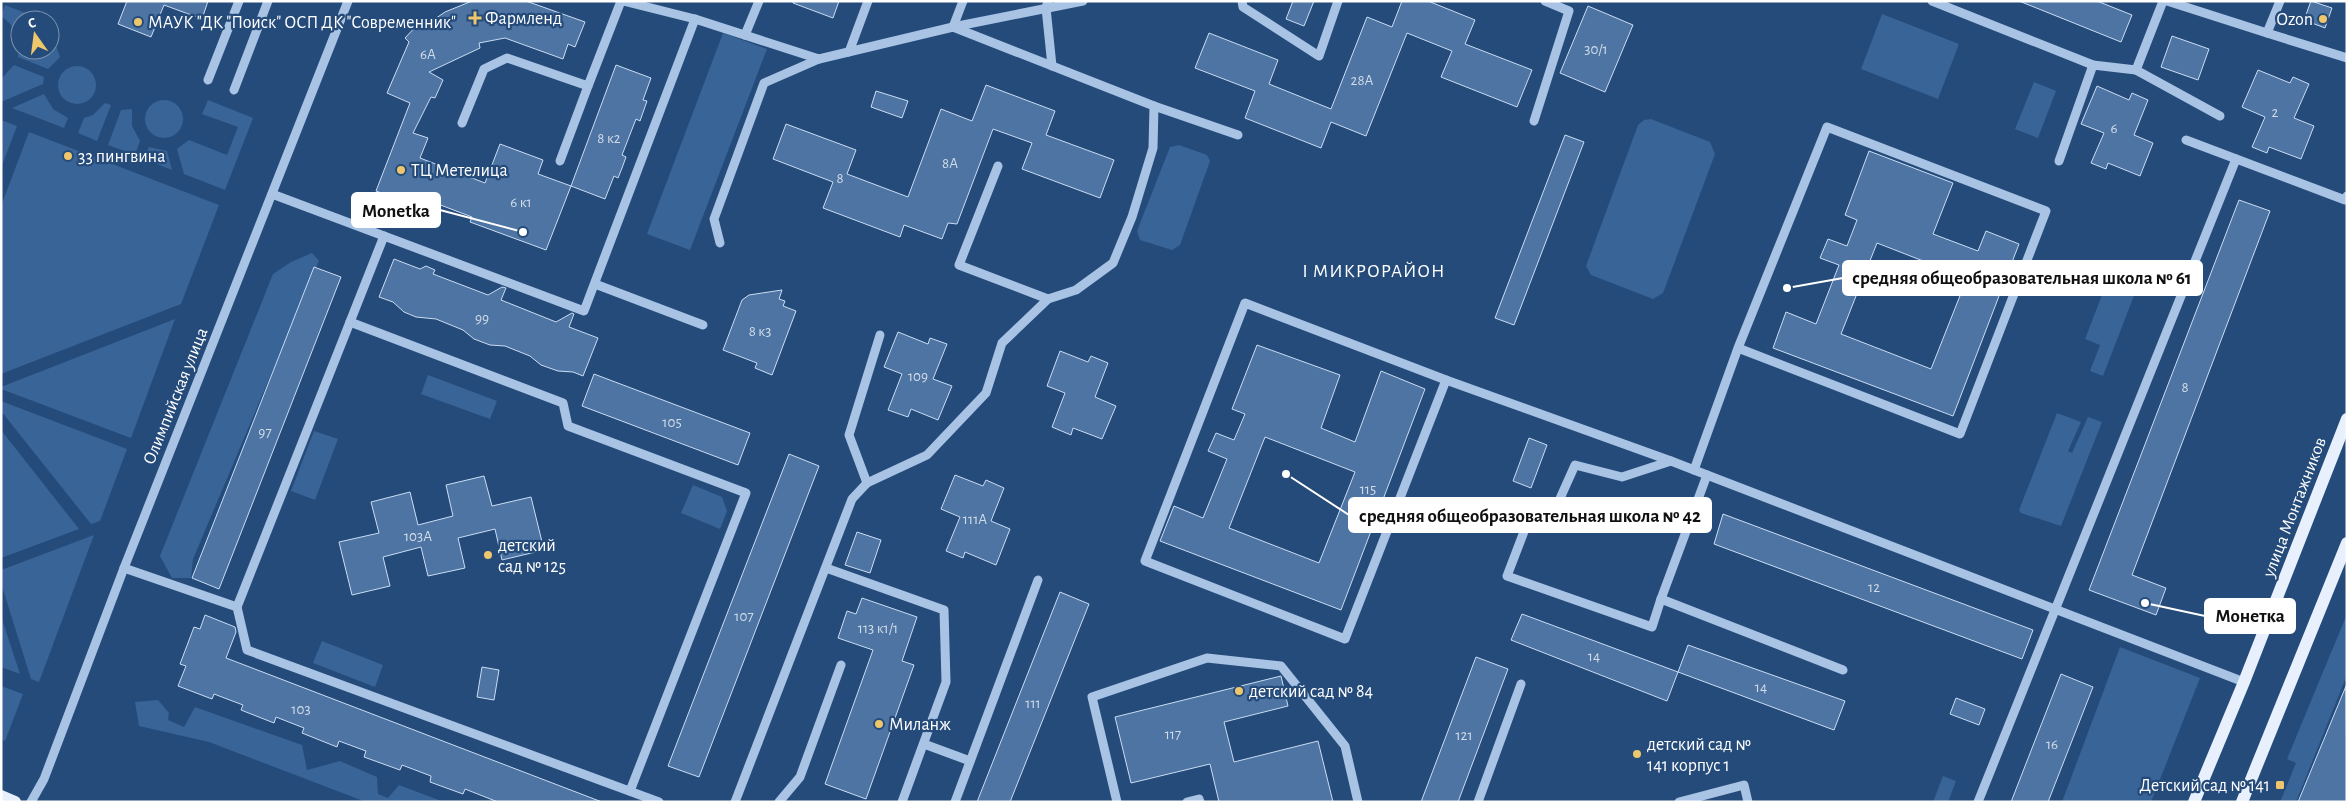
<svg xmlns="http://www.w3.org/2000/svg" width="2348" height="803" viewBox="0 0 2348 803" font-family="'Alegreya Sans',sans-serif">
  <rect width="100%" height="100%" fill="#254b7a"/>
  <!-- green -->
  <g fill="#386497">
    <path d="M5 5 43 20H20V50H50V29L60 57 48 69 18 57C21 40 16 26 1 16Z"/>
    <path d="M1882 14 1959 44 1938 99 1861 69Z"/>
    <path d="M723 33 767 49 690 250 647 234Z"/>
    <path d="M14 65 44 77 43 84 1 102V79Z"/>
    <circle cx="77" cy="85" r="19"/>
    <path d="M2034 82 2056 91 2038 138 2015 129Z"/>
    <path d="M44 94 53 109 68 118 64 128 12 108Z"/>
    <circle cx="164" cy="119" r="19"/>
    <path d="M208 100 253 118 225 190 184 174 177 149 189 140 227 155 238 127 202 114Z"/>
    <path d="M105 103 111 105 97 141 78 133 84 118 93 115Z"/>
    <path d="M132 109V126L140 141 135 155 108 145 121 110Z"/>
    <path d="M1651 119 1710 142 1715 154 1663 293 1653 299 1591 275 1586 266 1638 125 1644 120Z"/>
    <path d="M1 120 17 126 1 168Z"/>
    <path d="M29 132 219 205 181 304 1 374V206Z"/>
    <path d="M1179 145 1207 155 1210 161 1180 245 1172 250 1140 240 1137 231 1170 147Z"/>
    <path d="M149 147 167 151 172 170 144 159Z"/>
    <path d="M312 253 319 261 193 559 191 578H172L160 556 273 274 291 262Z"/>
    <path d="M2107 282 2135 293 2103 376 2090 371 2100 345 2085 339Z"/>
    <path d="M175 319 131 438 1 389V387Z"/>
    <path d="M428 375 497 401 490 419 421 394Z"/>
    <path d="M1 401 127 449 100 521 91 524 1 411Z"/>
    <path d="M2057 413 2081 422 2068 451 2072 453 2088 417 2102 422 2061 526 2021 513 2019 510Z"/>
    <path d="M1 430 79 529 1 558Z"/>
    <path d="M314 431 338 439 315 500 291 491Z"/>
    <path d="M693 485 722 497 727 511 720 529 681 513Z"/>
    <path d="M94 535 39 682 31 679 1 583V570Z"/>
    <path d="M2347 614V675L2296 802H2280L2296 763 2287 759Z"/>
    <path d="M1 616 20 674 1 667Z"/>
    <path d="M322 641 383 665 375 687 313 663Z"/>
    <path d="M2120 647 2200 678 2151 802H2062Z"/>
    <path d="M1 686 23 694 5 741 1 739Z"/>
    <path d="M158 700 169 713 168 720 184 727 195 707 302 745 307 770 340 761 377 777 378 794 388 798 399 785 444 802H366L209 742 139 726 135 702Z"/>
    <path d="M1943 776 1956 781 1948 802H1933Z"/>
  </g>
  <!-- building -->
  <g fill="#4d74a3" stroke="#caddf3" fill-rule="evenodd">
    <path d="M127 1H208L202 19 164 5 151 37 118 24Z"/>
    <path d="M472 1H526L585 22 575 47 568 44 563 59 505 38 479 43 480 48 429 72 443 80 435 98 431 97 413 133 428 138 420 158 485 183 500 144 543 160 538 174 571 186 546 250 470 222 472 217 430 201 426 210 376 191 410 103 387 93 409 42 405 38 420 22 423 27 445 12Z"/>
    <path d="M793 1H839L833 18 793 3Z"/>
    <path d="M1293 1H1314L1304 26 1286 19Z"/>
    <path d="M1402 1H1428L1475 20 1465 44 1532 70 1517 107 1441 77 1452 51 1407 33 1366 136 1331 122 1321 148 1245 118 1255 91 1195 68 1209 33 1278 60 1269 84 1331 109 1367 17 1392 27Z"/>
    <path d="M2019 1H2097L2132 15 2121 42Z"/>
    <path d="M2311 1 2332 8 2325 28 2304 20Z"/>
    <path d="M1588 6 1633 25 1605 92 1560 73Z"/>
    <path d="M2172 36 2209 49 2198 80 2161 67Z"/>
    <path d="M616 65 651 78 643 100 647 101 640 121 636 119 622 155 626 157 622 168 618 178 614 176 605 199 571 186Z"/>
    <path d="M2258 70 2290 83 2293 77 2309 84 2294 118 2314 126 2301 159 2269 147 2267 153 2252 147 2265 117 2242 107Z"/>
    <path d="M986 85 1055 111 1046 135 1114 160 1100 198 1022 169 1032 143 993 129 957 224 948 223 942 239 904 225 900 237 823 208 833 182 773 159 786 124 856 150 847 174 908 197 941 109 972 121Z"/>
    <path d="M2097 86 2129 100 2132 93 2148 100 2134 135 2153 143 2140 176 2108 163 2106 169 2091 163 2104 133 2081 124Z"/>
    <path d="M876 91 908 101 902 118 871 107Z"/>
    <path d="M1565 135 1584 142 1514 325 1495 318Z"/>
    <path d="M1869 151 1953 183 1933 234 1978 251 1986 231 2019 244 1953 416 1773 348 1786 312 1816 324 1839 265 1820 258 1828 239 1847 246 1857 220 1845 215ZM1877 243 1967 278 1931 369 1841 334Z"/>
    <path d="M2239 200 2270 211 2132 575 2166 588 2156 615 2089 590Z"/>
    <path d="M394 259 420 269 426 266 435 270 433 274 488 295 502 287 506 288 501 300 556 322 572 313 574 314 569 327 598 338 583 376 573 372 558 371 541 365 530 356 505 346 490 345 474 339 463 330 436 319 416 317 404 312 393 302 379 297Z"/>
    <path d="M314 267 341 277 219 589 192 578Z"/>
    <path d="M782 290 779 299 785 301 783 306 796 311 772 375 755 368 757 363 723 350 742 300 749 295Z"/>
    <path d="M898 332 928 344 930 338 947 344 933 379 952 386 938 420 911 409 908 417 888 410 902 374 884 367Z"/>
    <path d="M1257 345 1340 375 1321 428 1355 442 1381 371 1425 389 1341 610 1160 541 1174 506 1203 518 1227 459 1208 451 1216 433 1234 440 1245 414 1232 409ZM1265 437 1355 472 1319 563 1229 528Z"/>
    <path d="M1060 351 1088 362 1091 356 1108 363 1095 397 1116 406 1102 439 1073 428 1071 435 1052 427 1065 393 1047 386Z"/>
    <path d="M594 374 750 433 738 465 582 406Z"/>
    <path d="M1529 438 1547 445 1531 488 1513 481Z"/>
    <path d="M789 454 819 466 699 777 668 766Z"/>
    <path d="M955 475 983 486 986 480 1004 488 991 521 1010 529 996 565 965 552 963 558 946 551 960 517 941 509Z"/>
    <path d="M484 476 492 506 531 497 544 550 502 560 495 529 458 538 465 568 428 576 421 547 383 557 390 586 352 595 339 542 379 533 371 502 410 492 418 525 453 516 446 485Z"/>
    <path d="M1723 514 2033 630 2022 659 1714 544Z"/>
    <path d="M857 532 881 540 870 573 845 565Z"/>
    <path d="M1060 592 1089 604 1010 802H977Z"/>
    <path d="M862 598 917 617 902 661 914 665 866 799 825 784 873 650 838 638 847 611 856 614Z"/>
    <path d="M1522 614 1678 672 1667 701 1511 640Z"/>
    <path d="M205 615 235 627 236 632 226 658 602 802H498L465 789 463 794 430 782 431 776 402 765 400 770 364 757 366 751 339 741 337 747 302 733 304 728 276 717 274 723 241 710 243 705 214 694 212 699 178 686 186 666 180 664 194 627 200 629Z"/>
    <path d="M1688 645 1845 701 1834 730 1678 672Z"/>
    <path d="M1476 657 1508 669 1458 802H1421Z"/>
    <path d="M482 667 499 670 494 700 477 697Z"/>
    <path d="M2061 674 2093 687 2048 802H2011Z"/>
    <path d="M1281 676 1288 706 1224 722 1234 762 1318 741 1333 802H1219L1210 764 1131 783 1115 717Z"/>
    <path d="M2346 686 2347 802H2298Z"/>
    <path d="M1956 698 1985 709 1979 725 1950 714Z"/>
  </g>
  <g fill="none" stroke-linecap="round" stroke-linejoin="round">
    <!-- minor -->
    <g stroke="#a8c3e4" stroke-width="9">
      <path d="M623 1 695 19 819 59 953 27 1083 1"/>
      <path d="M1048 1 1046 8 1052 66"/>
      <path d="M1242 1 1243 7 1319 56 1338 1"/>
      <path d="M1932 1 2093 65 2136 70 2163 1"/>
      <path d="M2167 1 2267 33 2280 1"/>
      <path d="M2267 33 2347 58"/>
      <path d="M745 35 759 1"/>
      <path d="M849 52 868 1"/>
      <path d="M2136 70 2220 116"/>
      <path d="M208 80 239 1"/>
      <path d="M234 90 268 1"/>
      <path d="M1154 106 1238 135"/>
      <path d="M1534 121 1569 11 1545 1"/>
      <path d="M462 123 484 69 507 58 588 86 621 1"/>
      <path d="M2186 140 2345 200 2347 196"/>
      <path d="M560 161 588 86"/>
      <path d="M2059 161 2093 65"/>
      <path d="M998 166 959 265 1048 299"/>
      <path d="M272 194 584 311 695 19"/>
      <path d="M384 236 350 322 563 403 568 426 746 493 630 791"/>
      <path d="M720 243 714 219 764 83 819 59"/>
      <path d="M595 284 703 325"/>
      <path d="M1245 303 1446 380 1345 639 1145 561Z"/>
      <path d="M1446 380 1671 461"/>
      <path d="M1694 470 1738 348 1827 127 2046 211 1960 434 1738 348"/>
      <path d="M867 483 849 435 880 335"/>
      <path d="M124 568 237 607 247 650 659 802"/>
      <path d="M826 568 944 610 946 682 902 802"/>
      <path d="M1661 599 1652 627 1507 576 1533 508 1558 503 1575 465 1622 477 1671 461 1707 475"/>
      <path d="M237 607 350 322"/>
      <path d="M1843 670 1661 599 1707 475 2244 682"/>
      <path d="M924 744 970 761"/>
      <path d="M31 802 44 779 124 568 348 1"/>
      <path d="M735 802 852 499 867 483 927 455 986 393 1002 343 1048 299 1076 290 1113 263 1132 217 1153 148 1154 106 953 27 963 1"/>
      <path d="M779 802 800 777 841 665"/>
      <path d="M955 802 1038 580"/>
      <path d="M1117 802 1092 697 1207 658 1281 666 1345 746 1358 802"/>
      <path d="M1187 802 1199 799 1200 802"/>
      <path d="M1478 802 1521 684"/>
      <path d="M1679 802 1744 785 1748 802"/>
      <path d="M1978 802 2236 159"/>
    </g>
    <!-- major -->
    <g stroke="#e7f0fc" stroke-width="12">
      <path d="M1 796 15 802"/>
      <path d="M2194 802 2244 682 2347 419"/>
      <path d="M2242 802 2347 543"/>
    </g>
  </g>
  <!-- markers -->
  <g fill="#eec76c" stroke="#254b7a" stroke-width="2">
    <path d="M472.5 10.5h5v5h5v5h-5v5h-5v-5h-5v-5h5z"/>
    <circle cx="2323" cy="19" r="5"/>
    <circle cx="138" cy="22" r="5"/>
    <circle cx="68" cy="156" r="5"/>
    <circle cx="401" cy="170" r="5"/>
    <circle cx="488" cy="555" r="5"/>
    <circle cx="1239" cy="691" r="5"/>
    <circle cx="879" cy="724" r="5"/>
    <circle cx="1637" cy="754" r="5"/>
    <rect x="2275" y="780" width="10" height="10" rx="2.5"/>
  </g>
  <g text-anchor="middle" stroke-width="4.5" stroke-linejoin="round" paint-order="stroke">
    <!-- number labels -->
    <g font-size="15" fill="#d2dce8">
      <text x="1596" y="54">30/1</text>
      <text x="428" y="59">6А</text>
      <text x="1362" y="85">28А</text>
      <text x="2275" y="117">2</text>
      <text x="2114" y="133">6</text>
      <text x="609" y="143">8 к2</text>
      <text x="950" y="168">8А</text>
      <text x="840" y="183">8</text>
      <text x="521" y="207">6 к1</text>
      <text x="482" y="323">99</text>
      <text x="760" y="336">8 к3</text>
      <text x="918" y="381">109</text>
      <text x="2185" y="392">8</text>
      <text x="672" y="427">105</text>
      <text x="265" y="437">97</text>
      <text x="1368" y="494">115</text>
      <text x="975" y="524">111А</text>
      <text x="418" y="541">103А</text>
      <text x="1874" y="592">12</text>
      <text x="744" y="621">107</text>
      <text x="878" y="633">113 к1/1</text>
      <text x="1594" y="661">14</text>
      <text x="1761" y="692">14</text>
      <text x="1033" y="708">111</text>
      <text x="301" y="714">103</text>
      <text x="1173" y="739">117</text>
      <text x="1464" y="740">121</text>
      <text x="2052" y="749">16</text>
    </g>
    <!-- poi labels -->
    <g font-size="18" fill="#fff" stroke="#254b7a" text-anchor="start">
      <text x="485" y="24">Фармленд</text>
      <text x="2313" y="25" text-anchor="end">Ozon</text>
      <text x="148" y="28">МАУК "ДК "Поиск" ОСП ДК "Современник"</text>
      <text x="78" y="162">33 пингвина</text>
      <text x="411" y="176">ТЦ Метелица</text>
      <text x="498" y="551">детский<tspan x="498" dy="21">сад № 125</tspan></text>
      <text x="1249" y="697">детский сад № 84</text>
      <text x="889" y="730">Миланж</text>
      <text x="1647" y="750">детский сад №<tspan x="1647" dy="21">141 корпус 1</tspan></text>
      <text x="2270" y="791" text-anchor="end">Детский сад № 141</text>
    </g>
    <!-- street labels -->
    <g font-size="18" fill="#fff" stroke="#254b7a">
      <text transform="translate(175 396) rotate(-68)" y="6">Олимпийская улица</text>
      <text transform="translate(2294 507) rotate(-69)" y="6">улица Монтажников</text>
    </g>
    <!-- neighbourhood labels -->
    <g font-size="19" letter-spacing="1" fill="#fff" stroke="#254b7a">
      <text x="1374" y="277">I МИКРОРАЙОН</text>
    </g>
  </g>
  <!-- callouts -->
  <path fill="none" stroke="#fff" stroke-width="2" d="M523 232L440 210M1787 288L1843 278M1286 474L1349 515M2145 603L2205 616"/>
  <g fill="#fff" stroke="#254b7a" stroke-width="2">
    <circle cx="523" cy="232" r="5"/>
    <circle cx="1787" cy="288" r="5"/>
    <circle cx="1286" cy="474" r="5"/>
    <circle cx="2145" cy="603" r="5"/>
  </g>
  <g fill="#fff" stroke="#fff" stroke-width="2">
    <rect x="352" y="193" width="88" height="34" rx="5"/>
    <rect x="1843" y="261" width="359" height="34" rx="5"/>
    <rect x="1349" y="498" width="362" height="34" rx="5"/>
    <rect x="2205" y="599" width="90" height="34" rx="5"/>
  </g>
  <g font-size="19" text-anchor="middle" font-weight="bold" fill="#111">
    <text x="396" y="217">Monetka</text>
    <text x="2022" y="284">средняя общеобразовательная школа № 61</text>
    <text x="1530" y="522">средняя общеобразовательная школа № 42</text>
    <text x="2250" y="622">Монетка</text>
  </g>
  <!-- border -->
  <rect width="2348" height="803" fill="none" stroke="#ffffff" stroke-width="5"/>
  <!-- north arrow -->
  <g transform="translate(35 35) rotate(346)"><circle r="24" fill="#254b7a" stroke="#7c93af"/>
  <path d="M0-4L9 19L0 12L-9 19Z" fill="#eec76c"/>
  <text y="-8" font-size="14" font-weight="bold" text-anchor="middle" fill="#ffffff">С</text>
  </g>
</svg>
